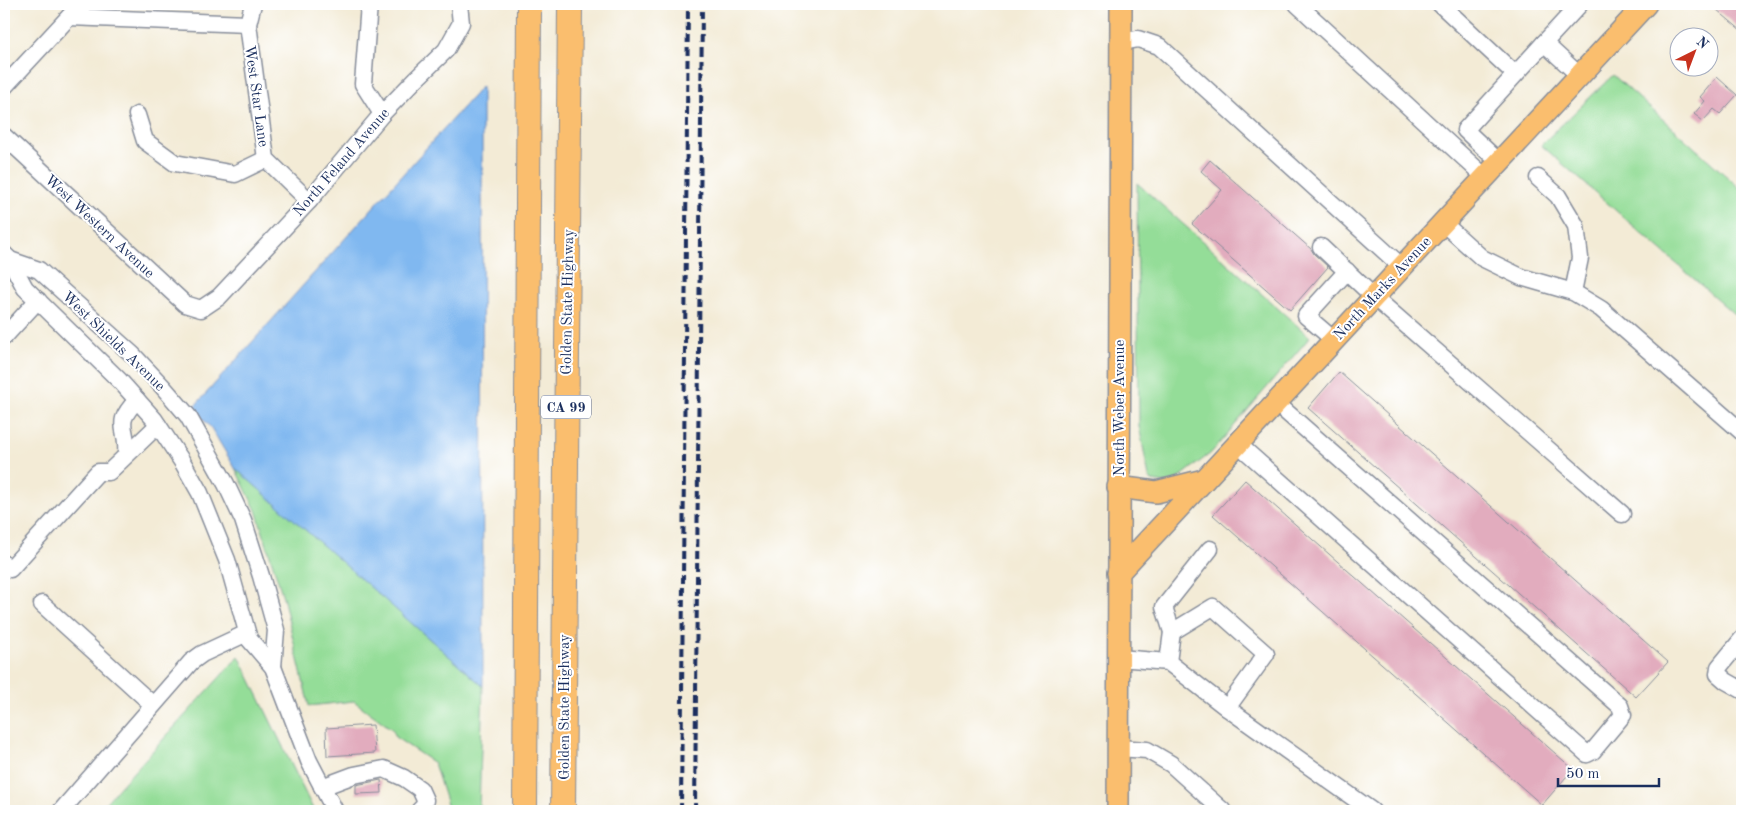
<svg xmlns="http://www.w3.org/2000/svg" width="1746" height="815" viewBox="0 0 1746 815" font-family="'Old Standard TT',serif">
  <rect width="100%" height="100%" fill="#fff"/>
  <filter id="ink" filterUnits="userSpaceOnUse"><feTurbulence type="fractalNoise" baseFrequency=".02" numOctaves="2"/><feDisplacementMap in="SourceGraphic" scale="10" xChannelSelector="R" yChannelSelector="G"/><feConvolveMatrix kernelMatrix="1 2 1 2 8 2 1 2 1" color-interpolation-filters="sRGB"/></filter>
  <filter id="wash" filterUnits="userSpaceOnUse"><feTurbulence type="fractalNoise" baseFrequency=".0096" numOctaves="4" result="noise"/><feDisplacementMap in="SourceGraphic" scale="20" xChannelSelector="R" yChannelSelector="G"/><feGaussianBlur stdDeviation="1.12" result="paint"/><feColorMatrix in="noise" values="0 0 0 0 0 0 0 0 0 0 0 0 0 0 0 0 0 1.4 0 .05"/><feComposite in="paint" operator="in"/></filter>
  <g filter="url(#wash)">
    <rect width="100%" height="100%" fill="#f3ebd6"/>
    <!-- green -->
    <g fill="#94dd98" stroke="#58867b">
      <path d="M1613 75 1742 190V321L1541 145Z"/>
      <path d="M1137 183 1310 337 1211 453 1171 484 1152 481 1149 477 1139 426Z"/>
      <path d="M235 468 483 686 479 811H449L434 763 395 737 393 730 354 701 309 706 283 597 256 510Z"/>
      <path d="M239 656 314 811H98Z"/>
    </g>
    <!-- water -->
    <path fill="#80b8f0" stroke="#4e74a7" d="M482 86 483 686 235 468 211 428 193 408Z"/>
    <g id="blocks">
      <!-- building -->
      <g fill="#e2acbe">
        <path d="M1710 4H1742V31Z"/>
        <path d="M1717 77 1737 95 1720 114 1714 109 1703 121 1694 114 1705 101 1700 97Z"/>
        <path d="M1210 160 1311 249 1314 254 1328 267 1290 310 1192 224 1222 190 1201 171Z"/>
        <path d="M1339 372 1668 662 1636 697 1308 408Z"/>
        <path d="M1245 480 1573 769 1542 805 1213 515Z"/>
        <path d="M373 725 375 753 327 756 326 728Z"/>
        <path d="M381 780 382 793 356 794V785Z"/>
      </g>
    </g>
  </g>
  <g filter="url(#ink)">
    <use href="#blocks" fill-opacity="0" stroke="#878d9a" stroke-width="1"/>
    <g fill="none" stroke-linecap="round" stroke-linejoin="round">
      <defs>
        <g id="minor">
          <path d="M253 4 248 24 266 159 309 201"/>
          <path d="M369 4 363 84 382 114"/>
          <path d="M1297 4 1485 177"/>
          <path d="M1440 4 1515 74"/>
          <path d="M69 17 248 24"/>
          <path d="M1121 42 1138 39 1159 46 1402 267"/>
          <path d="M1544 43 1580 4"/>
          <path d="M4 87 81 4"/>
          <path d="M137 115 145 141 175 163 235 174 266 159"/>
          <path d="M4 136 185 304 201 309 219 297 309 201 382 114 416 79 446 50 461 23 459 4"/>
          <path d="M1499 162 1465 130 1544 43 1580 76"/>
          <path d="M1538 178 1558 196 1576 226 1580 258 1573 292"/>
          <path d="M1443 223 1482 258 1521 277 1573 292 1601 309 1742 432"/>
          <path d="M1321 247 1374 297 1622 514"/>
          <path d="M4 254 10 260 25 288 120 381 154 419 183 463 200 493 227 560 249 639 273 667 309 761 335 811"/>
          <path d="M10 260 39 270 133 355 163 387 188 416 226 484 243 520 261 576 276 630 273 667"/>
          <path d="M4 337 38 300"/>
          <path d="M1334 340 1306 316 1347 271"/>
          <path d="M1238 444 1587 754 1593 751 1623 715 1620 706 1276 403"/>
          <path d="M126 455C129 426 112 426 137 400"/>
          <path d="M4 564 10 569 98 472H109L158 425"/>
          <path d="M42 604 153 705"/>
          <path d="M1172 632 1213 607 1266 654 1227 708"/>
          <path d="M1742 639 1719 667 1718 674 1726 681 1742 690"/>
          <path d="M1119 658 1168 662 1227 708 1372 811"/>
          <path d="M1168 662 1172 632 1164 607 1210 549"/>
          <path d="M1118 748 1147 750 1171 764 1223 811"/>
          <path d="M322 787 354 775 384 769 404 778 420 789 425 800 424 806 419 811"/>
          <path d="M61 811 191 662 202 654 247 633"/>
        </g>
        <g id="major">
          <path d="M1118 487 1156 492 1204 480"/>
          <path d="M1118 573 1646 4"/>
          <path d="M1118 811 1121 4"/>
        </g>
        <g id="highway">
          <path d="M525 811 529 4"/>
          <path d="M563 811 570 4"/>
        </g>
      </defs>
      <!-- minor casing -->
      <use href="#minor" stroke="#878d9a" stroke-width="19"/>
      <!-- major casing -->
      <use href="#major" stroke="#878d9a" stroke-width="24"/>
      <!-- highway casing -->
      <use href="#highway" stroke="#878d9a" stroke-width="26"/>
      <!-- minor -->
      <use href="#minor" stroke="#fff" stroke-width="16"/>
      <!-- major -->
      <use href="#major" stroke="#fabe6e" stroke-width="21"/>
      <!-- highway -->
      <use href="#highway" stroke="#fabe6e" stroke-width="24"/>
      <!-- rail -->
      <g stroke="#1b2f5e" stroke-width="4" stroke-dasharray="8 4" stroke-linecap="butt">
        <path d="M681 811 688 4"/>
        <path d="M695 811 702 4"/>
      </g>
    </g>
  </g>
  <g text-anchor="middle" stroke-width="4" stroke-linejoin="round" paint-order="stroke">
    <!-- shield labels -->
    <rect fill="#fff" stroke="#5f6d8e" stroke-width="1" x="541" y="395.5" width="50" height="23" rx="4"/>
    <g font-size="14" font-weight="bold" fill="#1b2f5e">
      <text x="566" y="412">CA 99</text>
    </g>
    <!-- street labels -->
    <g font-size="15" fill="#1b2f5e" stroke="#fff">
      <text transform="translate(257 96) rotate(82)" y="5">West Star Lane</text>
      <text transform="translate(341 162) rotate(-49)" y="5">North Feland Avenue</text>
      <text transform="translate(100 226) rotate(43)" y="5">West Western Avenue</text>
      <text transform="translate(1382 288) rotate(-47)" y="5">North Marks Avenue</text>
      <text transform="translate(567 302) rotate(-89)" y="5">Golden State Highway</text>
      <text transform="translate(114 341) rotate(44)" y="5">West Shields Avenue</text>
      <text transform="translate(1119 408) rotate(-90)" y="5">North Weber Avenue</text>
      <text transform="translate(564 707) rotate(-90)" y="5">Golden State Highway</text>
    </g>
  </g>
  <!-- margin -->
  <rect width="1746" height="815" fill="none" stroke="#fff" stroke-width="20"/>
  <!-- north arrow -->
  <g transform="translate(1694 52) rotate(42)"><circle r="24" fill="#ffffff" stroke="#a4acbf"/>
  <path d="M0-4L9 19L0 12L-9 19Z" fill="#c8321e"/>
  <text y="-8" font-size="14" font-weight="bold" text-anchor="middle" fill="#1b2f5e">N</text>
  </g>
  <!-- scale -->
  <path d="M1558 778v8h101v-8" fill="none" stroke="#1b2f5e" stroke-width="2.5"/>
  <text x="1566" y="778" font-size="15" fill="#1b2f5e" stroke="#ffffff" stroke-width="4" paint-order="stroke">50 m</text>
</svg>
